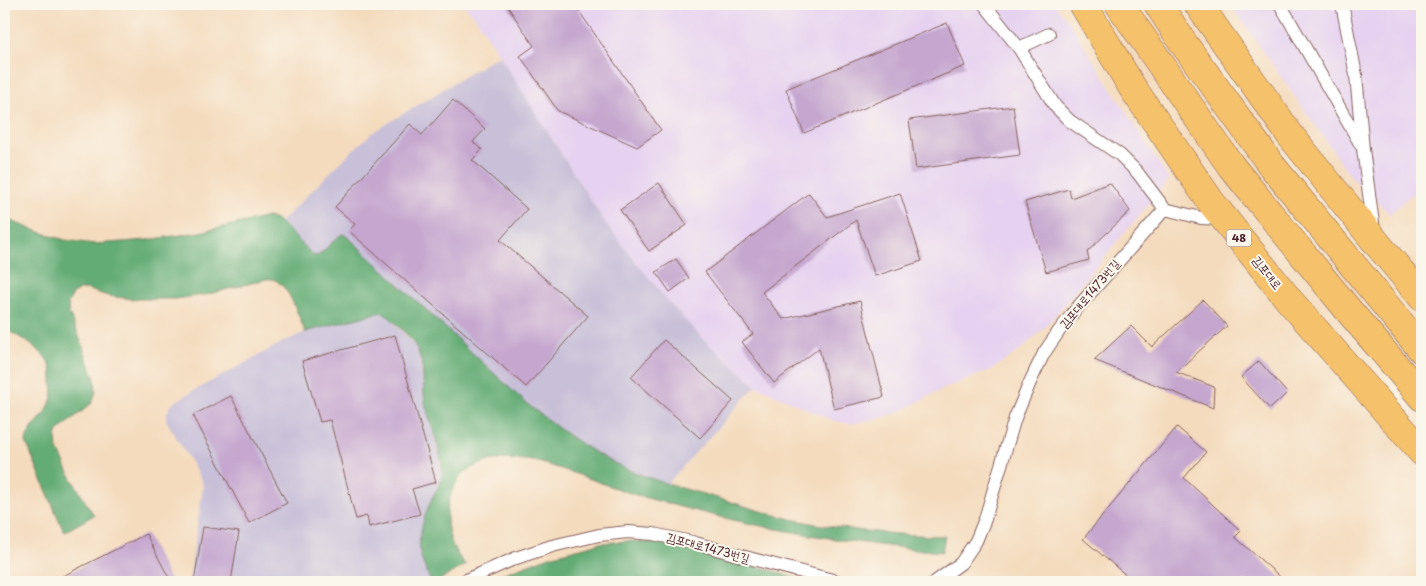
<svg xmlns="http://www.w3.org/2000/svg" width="1426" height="586" viewBox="0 0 1426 586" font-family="'Playpen Sans','Poor Story',sans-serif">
  <rect width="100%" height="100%" fill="#fbf7ec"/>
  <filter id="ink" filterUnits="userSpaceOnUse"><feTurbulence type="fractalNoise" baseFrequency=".02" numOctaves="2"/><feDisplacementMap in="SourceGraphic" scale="10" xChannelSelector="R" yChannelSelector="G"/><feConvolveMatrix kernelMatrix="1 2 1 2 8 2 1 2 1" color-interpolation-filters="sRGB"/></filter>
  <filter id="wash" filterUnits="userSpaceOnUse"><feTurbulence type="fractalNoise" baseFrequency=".0096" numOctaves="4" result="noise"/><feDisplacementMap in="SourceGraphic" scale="20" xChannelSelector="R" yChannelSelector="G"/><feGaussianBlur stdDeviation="1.12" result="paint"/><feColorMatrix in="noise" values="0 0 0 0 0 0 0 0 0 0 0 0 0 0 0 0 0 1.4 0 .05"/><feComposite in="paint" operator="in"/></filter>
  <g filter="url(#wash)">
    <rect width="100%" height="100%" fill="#f4dbbe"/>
    <!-- built -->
    <g fill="#e6d2f0">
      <path d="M463 4H1054L1068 20 1169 180 1046 326 1021 350 991 370 945 388 903 410 884 417 851 424 834 421 756 386 703 339 664 297 605 223 499 55 474 15Z"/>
      <path d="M1230 4H1422V185L1390 214 1352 178Z"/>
    </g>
    <!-- industrial -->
    <g fill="#c8bfd8">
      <path d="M499 55 605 223 664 297 703 339 756 386 667 484 648 478 618 466 584 446 550 422 525 403 489 370 349 238 339 236 319 255 314 256 280 222 352 151 372 133Z"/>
      <path d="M381 312 387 315 417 348 420 357 425 402 439 453 442 472 441 482 433 495 421 530 422 560 431 582H189L203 487 202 481 166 420 167 413 171 405 181 398 283 342 305 332Z"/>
    </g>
    <!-- forest -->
    <g fill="#64ac74" stroke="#576650">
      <path d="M268 217 280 222 314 256 319 255 339 236 343 234 349 238 526 403C555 426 586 450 620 466 650 480 682 488 714 497 739 504 765 513 791 519 841 530 894 535 945 536L942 552C859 544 777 532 696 511 673 505 649 499 627 492 602 484 579 474 555 467 548 465 540 462 533 461 521 459 508 459 495 460 490 460 486 462 481 464 475 466 466 470 462 475 440 500 443 543 466 565L436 582H431C428 575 425 568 422 561 415 539 424 518 432 498 434 492 440 487 441 481 447 462 429 422 425 402 422 385 425 365 417 349 412 338 396 324 387 315L381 312 305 332C300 319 289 286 275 280 274 279 269 279 267 279L205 295 175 299H133L108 296 86 289 79 290 73 294 68 303 69 314 78 334 95 379 96 392 92 403 58 431 56 438 57 447 70 475 83 498 94 515 64 532 26 442C28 427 45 418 50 403 53 397 53 390 52 384 52 379 52 373 51 368 47 352 18 335 4 329V218L34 230 65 240 95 244 147 240 200 232Z"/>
      <path d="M628 541C686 544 743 561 798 579L797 582H481L550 556 600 543Z"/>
    </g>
    <g id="blocks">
      <!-- building -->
      <g fill="#c5a6cf">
        <path d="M506 4H574L661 130 637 147 558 111 520 56 534 46Z"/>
        <path d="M947 23 965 66 804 133 786 89Z"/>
        <path d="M453 100 485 129 473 142 482 150 472 160 527 209 500 240 588 316 526 387 349 231 355 224 335 207 410 124 422 135Z"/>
        <path d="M1013 106 1020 155 916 169 909 120Z"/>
        <path d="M659 183 687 225 649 251 620 210Z"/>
        <path d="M1110 183 1130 211 1087 252 1089 260 1046 272 1025 202 1069 189 1071 198Z"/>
        <path d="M809 193 827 217 900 193 922 261 875 276 856 220 762 292 783 319 860 301 884 397 834 409 819 348 774 383 742 342 753 334 705 272Z"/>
        <path d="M676 259 689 278 670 292 656 272Z"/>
        <path d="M1203 300 1227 326 1176 372 1214 387 1213 408 1094 360 1131 326 1152 347Z"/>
        <path d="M395 335 436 482 412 489 420 514 369 527 367 516 356 519 330 420 320 422 302 361Z"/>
        <path d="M664 340 733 401 700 438 631 377Z"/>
        <path d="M1259 361 1287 393 1270 409 1241 377Z"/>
        <path d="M231 396 287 503 249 523 193 415Z"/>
        <path d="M1177 427 1206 452 1184 478 1241 531 1235 537 1286 582H1134L1083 539Z"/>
        <path d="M203 527 239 532 231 582H194Z"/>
        <path d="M146 534 171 582H51Z"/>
      </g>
    </g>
  </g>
  <g filter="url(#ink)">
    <use href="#blocks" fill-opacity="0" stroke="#86615e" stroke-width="1"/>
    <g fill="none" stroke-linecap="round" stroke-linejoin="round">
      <defs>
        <g id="lane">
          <path d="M1280 4 1361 145"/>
          <path d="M1342 4 1356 75 1363 149 1374 231"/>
          <path d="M1019 48 1049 34"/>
          <path d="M1165 209 1201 218 1222 219"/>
          <path d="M462 582 516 558 552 546 599 535 628 532 653 534 692 542 745 557 840 582"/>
          <path d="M935 582 961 563 976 541 985 519 1015 418 1031 380 1044 353 1059 331 1077 308 1165 209 1137 172 1120 155 1070 121 1055 106 1019 48 984 4"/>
        </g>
        <g id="primary">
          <path d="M1083 4 1132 87 1211 202 1289 300 1422 452"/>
          <path d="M1119 4 1231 166 1349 311 1422 397"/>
          <path d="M1158 4 1184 44 1272 166 1422 350"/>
          <path d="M1198 4 1290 135 1375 241 1422 297"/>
        </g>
      </defs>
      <!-- lane casing -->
      <use href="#lane" stroke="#86615e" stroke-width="14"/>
      <!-- primary casing -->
      <use href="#primary" stroke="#86615e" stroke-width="29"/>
      <!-- lane -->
      <use href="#lane" stroke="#fff" stroke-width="12"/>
      <!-- primary -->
      <use href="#primary" stroke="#f5c16b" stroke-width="28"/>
    </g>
  </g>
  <g text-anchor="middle" stroke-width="4" stroke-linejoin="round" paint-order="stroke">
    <!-- shield labels -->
    <rect fill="#fbf7ec" stroke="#7f6065" stroke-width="1" x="1226.5" y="229.5" width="25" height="17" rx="4"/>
    <g font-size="11" font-weight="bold" fill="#4a1f2b">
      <text x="1239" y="242">48</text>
    </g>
    <!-- street labels -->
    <g font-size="12" fill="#4a1f2b" stroke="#fbf7ec">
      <text transform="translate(1267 273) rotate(52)" y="4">김포대로</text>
      <text transform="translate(1090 294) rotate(-50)" y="4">김포대로1473번길</text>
      <text transform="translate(708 548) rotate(15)" y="4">김포대로1473번길</text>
    </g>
  </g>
  <!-- margin -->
  <rect width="1426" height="586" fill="none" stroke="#fbf7ec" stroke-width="20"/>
</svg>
